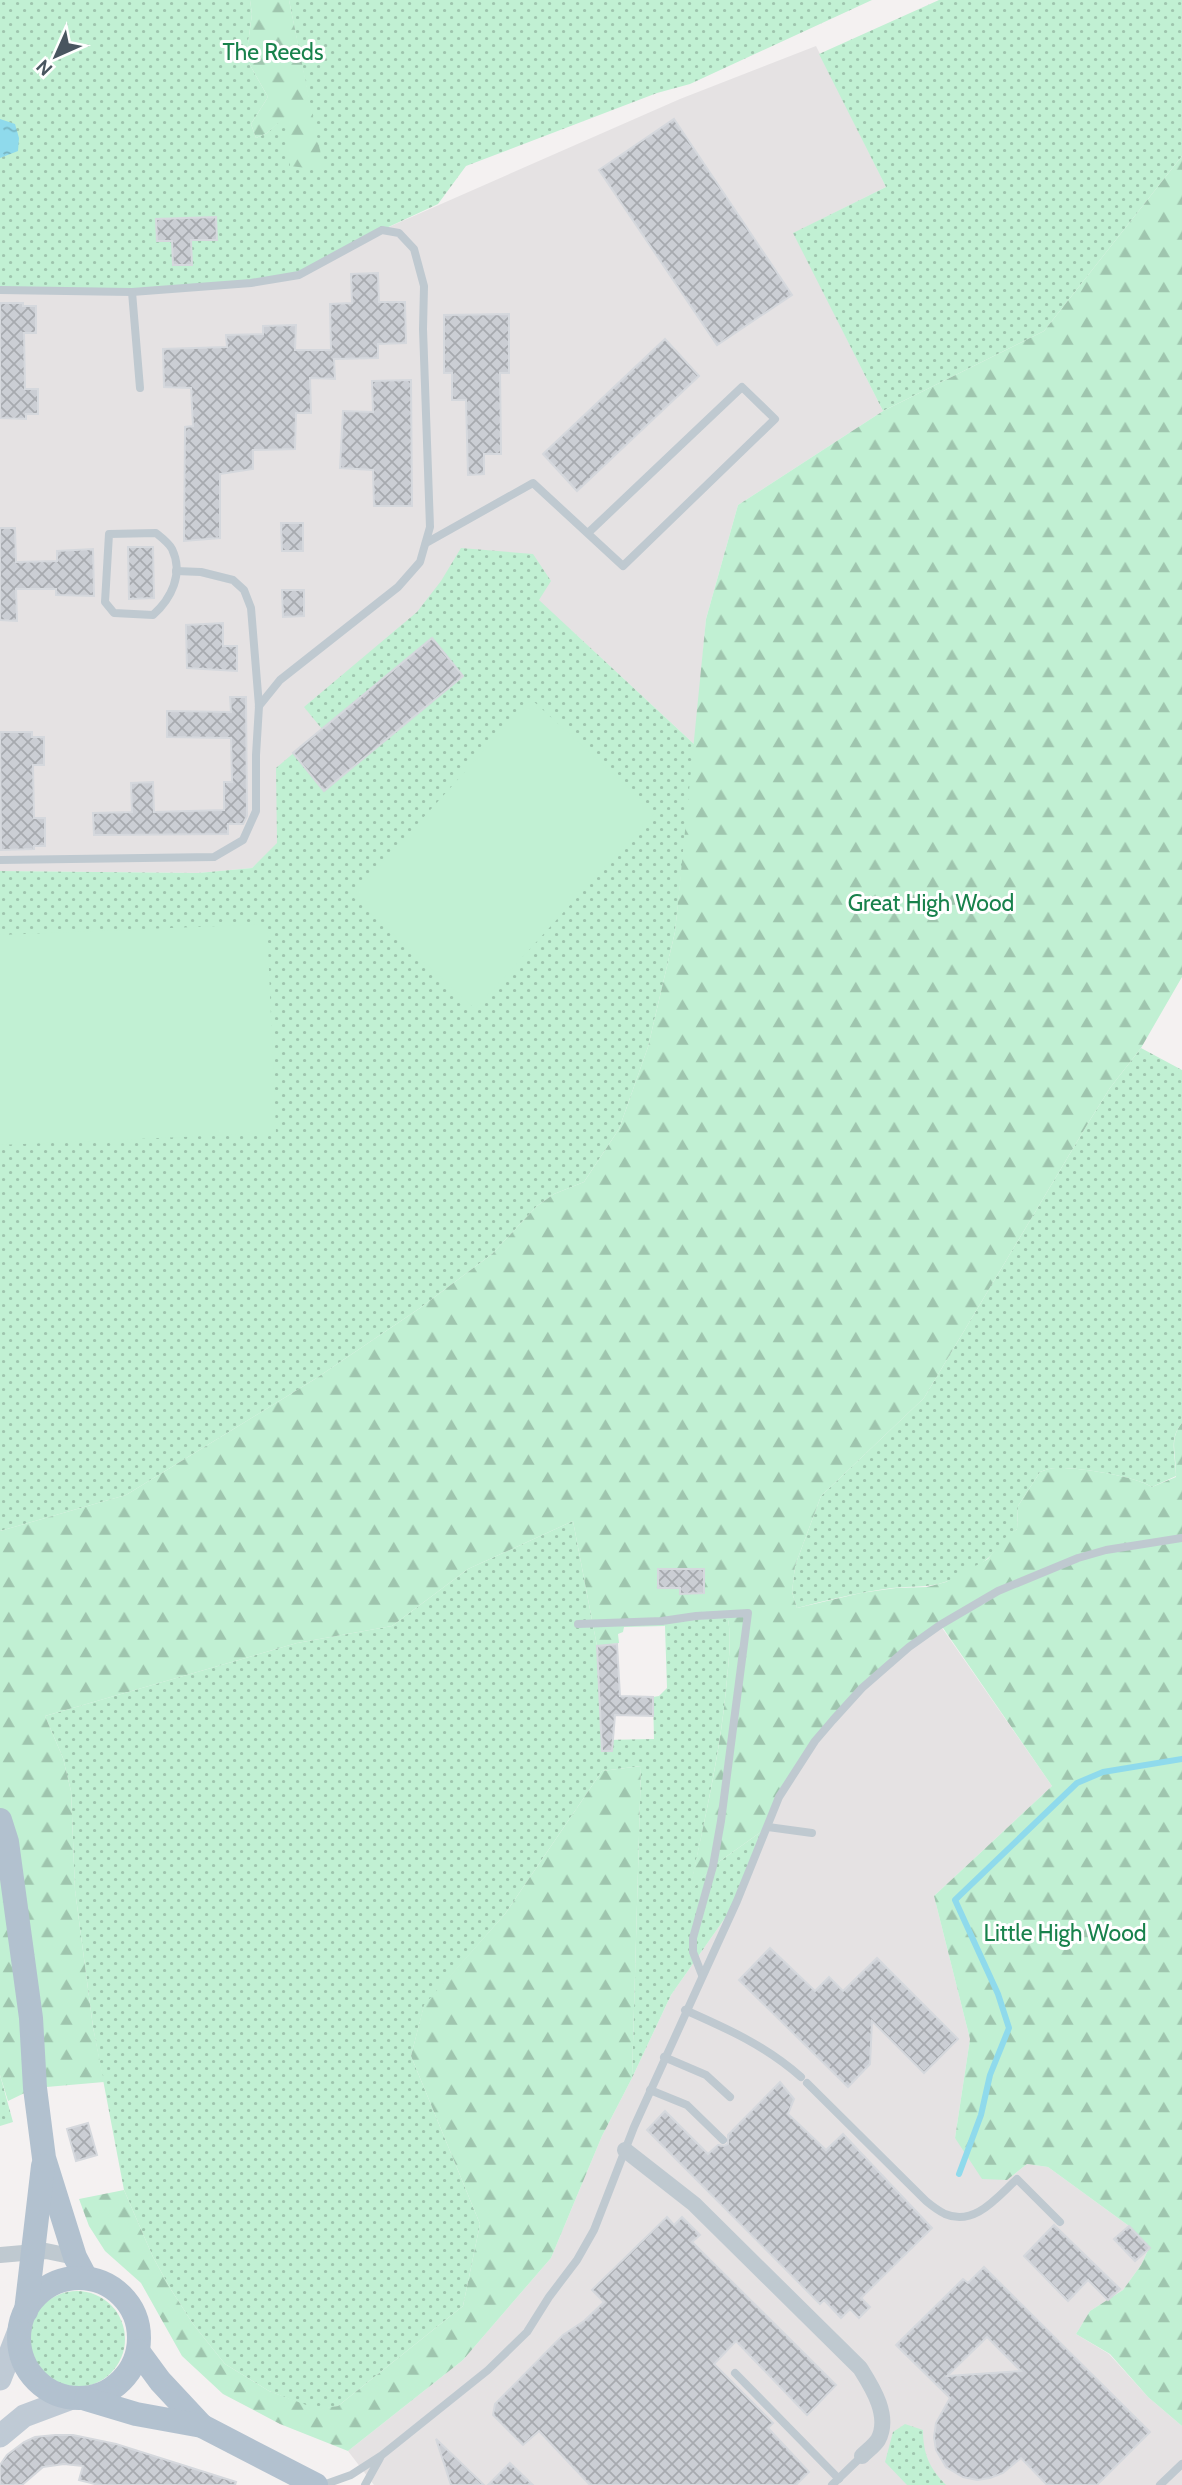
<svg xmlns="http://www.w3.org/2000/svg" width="1182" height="2485" viewBox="0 0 1182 2485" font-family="Cabin,sans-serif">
  <defs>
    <pattern id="grass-dots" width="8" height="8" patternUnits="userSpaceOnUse" patternTransform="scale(1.75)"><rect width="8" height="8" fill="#c1f0d3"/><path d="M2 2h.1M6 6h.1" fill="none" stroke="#9fc5ae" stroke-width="1.8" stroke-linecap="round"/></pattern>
    <pattern id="forest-firs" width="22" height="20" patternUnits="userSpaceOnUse" patternTransform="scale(1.75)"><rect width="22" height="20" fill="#c1f0d3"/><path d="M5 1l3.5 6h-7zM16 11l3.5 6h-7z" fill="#9fc5ae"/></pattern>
    <pattern id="water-ripples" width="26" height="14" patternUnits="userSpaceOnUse" patternTransform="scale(1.75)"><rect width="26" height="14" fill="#8fdaec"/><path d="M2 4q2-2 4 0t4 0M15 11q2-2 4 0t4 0" fill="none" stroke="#77b4c2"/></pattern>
    <pattern id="building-cross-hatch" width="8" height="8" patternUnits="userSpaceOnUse" patternTransform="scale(1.75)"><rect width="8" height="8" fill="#cbced4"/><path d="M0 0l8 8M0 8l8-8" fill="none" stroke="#a7aaaf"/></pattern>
  </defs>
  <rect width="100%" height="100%" fill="#f4f1f1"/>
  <!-- education -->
  <g fill="#e5e2e3">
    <path d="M816 46 886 187 794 233 883 411 738 505 706 619 695 745 571 630 278 844 252 868 198 873 0 871V290L382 230 680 99Z"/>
    <path d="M940 1625 1052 1786 934 1896 970 2039 955 2138 1007 2180 1027 2164 1048 2167 1129 2226 1149 2248 1141 2265 1123 2290 1090 2311 1076 2334 1109 2354 1148 2397 1182 2426V2485H374L348 2451 463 2360 551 2258 602 2136 632 2078 671 1995 737 1901 779 1797 815 1741 851 1701Z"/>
  </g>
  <!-- grass -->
  <g fill="url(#grass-dots)">
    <path d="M0 0H250L252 14 246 58 268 97 251 124 256 138 267 133 285 116 323 170 289 0H872L690 84 657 93 466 166 438 204 382 230 299 275 132 292 0 290Z"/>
    <path d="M939 0H1182V156L1044 331 883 411 793 233 886 187 819 54Z"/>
    <path d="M461 548 533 554 551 581 539 600 695 745 675 932 648 1047 619 1129 584 1182 554 1194 537 1206 492 1254 420 1308 315 1379 126 1495 0 1531V871L198 873 252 868 277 843 276 768 322 729 304 707 417 612 441 581Z"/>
    <path d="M1141 1048 1182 1070V1423C1168 1439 1176 1457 1176 1476L1152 1487C1136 1476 1077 1467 1056 1468 1051 1468 1045 1470 1040 1472L1018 1506 1017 1529C1005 1538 998 1550 987 1559 976 1568 958 1578 945 1582 927 1588 910 1586 892 1588 860 1592 828 1600 797 1608L792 1592 795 1566 821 1496 924 1398 1090 1120 1110 1088Z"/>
    <path d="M573 1521 597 1646 602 1740 654 1739 653 1697 659 1696 667 1688 665 1626 662 1621 727 1614C732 1636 729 1657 727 1679 721 1751 704 1821 690 1891L713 1866 768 1827 737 1901 671 1995 632 2078 641 1766 602 1771 505 1914 424 2006 411 2056 480 2224 463 2306 338 2406 317 2410 269 2391 225 2364 193 2324 170 2288 153 2257 124 2190 93 2027 75 1890 71 1791 63 1758 45 1716 297 1643 392 1626 468 1569Z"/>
    <path d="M0 2075 13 2122 0 2126Z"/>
    <circle cx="77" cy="2339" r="48"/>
    <path d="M905 2424 923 2430C923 2453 929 2468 946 2485H907L885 2462 893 2432Z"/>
  </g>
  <!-- forest -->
  <g fill="url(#forest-firs)">
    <path d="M250 0H289L324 170 290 166 285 117 267 133 256 138 251 124 268 97 246 58 252 14Z"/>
    <path d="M1182 156V977L1141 1048 1110 1088 1090 1120 924 1398 821 1496 795 1566 792 1592 797 1608 861 1593 896 1588 927 1587 946 1582 988 1559 1006 1537 1017 1529 1018 1506 1040 1472C1045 1470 1051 1468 1056 1468 1077 1467 1136 1476 1152 1487L1176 1477C1177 1457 1168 1439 1182 1423V2426L1148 2397 1110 2354 1076 2334 1090 2311 1123 2290 1141 2265 1149 2248 1129 2226 1048 2167 1027 2164 1007 2180 982 2179 955 2138 970 2039 934 1896 1052 1786 941 1625 909 1647 833 1720 779 1797 768 1827 713 1866 689 1893C704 1822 721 1752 727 1679 729 1657 732 1636 727 1615L663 1622 665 1626 624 1627 623 1632 618 1634 619 1643 597 1646 573 1521 468 1569 392 1626 297 1643 45 1716 63 1758 71 1791 75 1890 93 2027 104 2082 35 2088 8 2101 0 2075V1531L126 1495 315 1379 420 1308 492 1254 537 1206 554 1194 584 1182 619 1129 648 1047 675 932 706 619 738 505 883 411 1044 331Z"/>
    <path d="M641 1766 632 2078 602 2136 551 2258 463 2360 348 2451 280 2424 223 2394 182 2356 141 2283 105 2251 89 2226 79 2199 124 2190 153 2257 170 2288 193 2324 225 2364 269 2391 317 2409 338 2406 463 2306 480 2224 411 2056 424 2005 505 1914 602 1771Z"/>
  </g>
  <!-- park -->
  <g fill="#c1f0d3">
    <path d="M531 699 655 812 475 1009 352 896Z"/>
    <path d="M267 924 276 1133 0 1145V935Z"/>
  </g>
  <!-- water -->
  <path fill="url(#water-ripples)" d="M0 119 15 124 19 138 18 151 0 158Z"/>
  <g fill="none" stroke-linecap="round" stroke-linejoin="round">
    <!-- stream -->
    <path stroke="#8fdaec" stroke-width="6" d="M959 2174 981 2115 990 2075 1009 2028 998 1994 955 1900 1077 1783 1103 1772 1182 1759"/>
  </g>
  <!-- building -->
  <g fill="url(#building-cross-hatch)" stroke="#d5d8dd" stroke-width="2" fill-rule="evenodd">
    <path d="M674 119 792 295 717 345 599 170Z"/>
    <path d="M216 217 217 240H191L192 265H173L172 241H157L156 219Z"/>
    <path d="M378 273 379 302H405L406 343 378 344V358L334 359 335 379 310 378 311 413H296L295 449 253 450V469L220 474V538L184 541 185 427 193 426 191 388 164 387 163 349 227 347 226 335 263 334V326L296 325 295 350H331L330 304 352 303 351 274Z"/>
    <path d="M0 303H23V306H36V333H24L25 389H38V414H26V419L0 418Z"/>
    <path d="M509 314V373H500L501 454H484V474L468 475 466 400H452V373H444V315Z"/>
    <path d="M665 339 699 376 577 491 543 454Z"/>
    <path d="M411 380 412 506H374L373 470 340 468 343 411 373 412 372 381Z"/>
    <path d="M281 523H303V551H282Z"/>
    <path d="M0 528H15L16 562 57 561V551L93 549 94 596 56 595V589H16L17 621 0 620Z"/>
    <path d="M128 547H153L154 598 129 599Z"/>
    <path d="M282 590H304V616L283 617Z"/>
    <path d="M223 623V646H237V671L187 668 186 625Z"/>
    <path d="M432 638 463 676 324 791 293 753Z"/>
    <path d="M230 697H246L247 816 243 824H228V834L94 835 93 813 132 812 131 783 153 782 154 812 224 810V782H232L231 738 167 737V711L231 712Z"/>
    <path d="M0 732H32V737H44V765H33L34 818H45V846H34V849L1 850Z"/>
    <path d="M658 1569H704V1593L680 1594V1588H658Z"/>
    <path d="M617 1644 620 1696 653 1697V1716L615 1715 612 1751H602L597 1646Z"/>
    <path d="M770 1948 815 1991 829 1977 843 1991 877 1958 958 2039 924 2073 872 2021 870 2064 848 2087 739 1980Z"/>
    <path d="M780 2082 794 2099 788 2114 826 2150 843 2134 932 2228 861 2298 870 2307 859 2318 850 2309 841 2318 824 2300 820 2304 647 2130 665 2111 708 2154 718 2145 724 2146 728 2144V2135Z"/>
    <path d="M88 2123 97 2155 76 2161 67 2129Z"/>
    <path d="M667 2217 674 2225 682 2217 700 2235 692 2242 836 2385 807 2415 736 2341 714 2364 773 2423 768 2428 809 2472 796 2485H590L539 2431 523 2445 493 2415 495 2404 563 2335 584 2321 604 2302 592 2290Z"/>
    <path d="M1054 2225 1120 2289 1108 2300 1088 2280 1068 2301 1024 2256Z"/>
    <path d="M1129 2226 1150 2248 1135 2261 1114 2239Z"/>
    <path d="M984 2267 1150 2432 1097 2485H1047L1021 2458 1003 2473 990 2478 977 2480 963 2477 946 2467 936 2450 934 2437 936 2423 950 2398 896 2345 963 2279 968 2283ZM987 2337 1021 2371 947 2376Z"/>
    <path d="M55 2435H73L116 2444 236 2482 235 2485H99L79 2480 83 2466 64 2464 43 2467 22 2485H0V2465L7 2455 24 2442 35 2437Z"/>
    <path d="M436 2439 484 2485H451Z"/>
    <path d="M510 2463 533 2485H488Z"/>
  </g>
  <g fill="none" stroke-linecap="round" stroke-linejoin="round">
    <!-- lane -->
    <g stroke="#bfc9d0" stroke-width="8">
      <path d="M0 290 132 292 251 283 299 275 382 230 399 233 414 249 424 286 423 329 430 527 420 562 398 587 280 680 259 706"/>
      <path d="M132 292 140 388"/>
      <path d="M156 533C161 537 169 543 172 549 184 574 171 599 153 615L114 613 105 602 109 534Z"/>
      <path d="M426 543 533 483 623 566 775 419 742 387 588 533"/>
      <path d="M0 860 214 857 243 840 256 811V755L259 706 251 608 244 590 233 580 201 572 176 571"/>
      <path d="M578 1624 662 1621 696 1616 748 1613 721 1821 713 1866 693 1938V1952L702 1975"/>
      <path d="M768 1827 812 1833"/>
      <path d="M685 2010C728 2029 766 2046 801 2077"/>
      <path d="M664 2057 706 2075 730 2097"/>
      <path d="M807 2083 926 2201C932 2206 939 2211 945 2214 975 2227 998 2196 1017 2179L1060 2222"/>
      <path d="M650 2090 687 2105 723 2140"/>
      <path d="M735 2373 839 2479"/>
      <path d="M323 2485 351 2475 382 2455 488 2370 527 2332 549 2297 577 2260 594 2230 634 2127 737 1901 779 1797 815 1741 833 1720 862 1688 909 1647 940 1625 998 1591 1078 1558 1106 1550 1182 1538"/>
      <path d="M365 2485 380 2458"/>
      <path d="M832 2485 862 2456"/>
      <path d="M1160 2485 1182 2464"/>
    </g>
    <!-- street -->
    <g stroke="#bfc9d0" stroke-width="16">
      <path d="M625 2150 694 2204 860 2368C872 2387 891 2416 878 2440 874 2446 867 2451 862 2456"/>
      <path d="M0 2255 46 2251 75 2257"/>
    </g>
    <!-- secondary -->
    <g stroke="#bfcad5" stroke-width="23">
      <path d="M0 2379 20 2328"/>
      <path d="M0 2436 24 2416 72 2398"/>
    </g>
    <!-- primary -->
    <g stroke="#b2c1cf" stroke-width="24">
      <path d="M0 1820 7 1842 31 2018 35 2088 44 2158 75 2257 86 2278"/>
      <circle cx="79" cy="2338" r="60"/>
      <path d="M26 2311 43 2166"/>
      <path d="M138 2351 160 2381 202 2426"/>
      <path d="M86 2399 136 2414 202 2426 316 2485"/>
    </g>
  </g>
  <g text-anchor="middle" stroke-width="6" stroke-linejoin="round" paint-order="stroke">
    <!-- park labels -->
    <g font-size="23" fill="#18824c" stroke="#fff">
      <text x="273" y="60">The Reeds</text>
      <text x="931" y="911">Great High Wood</text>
      <text x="1065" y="1941">Little High Wood</text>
    </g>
  </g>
  <!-- north arrow -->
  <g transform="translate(56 56) rotate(225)" stroke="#ffffff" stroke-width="5" paint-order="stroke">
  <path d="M0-5L12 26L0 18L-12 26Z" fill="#49555f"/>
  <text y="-10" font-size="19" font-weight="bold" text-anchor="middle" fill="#49555f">N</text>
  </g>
</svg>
